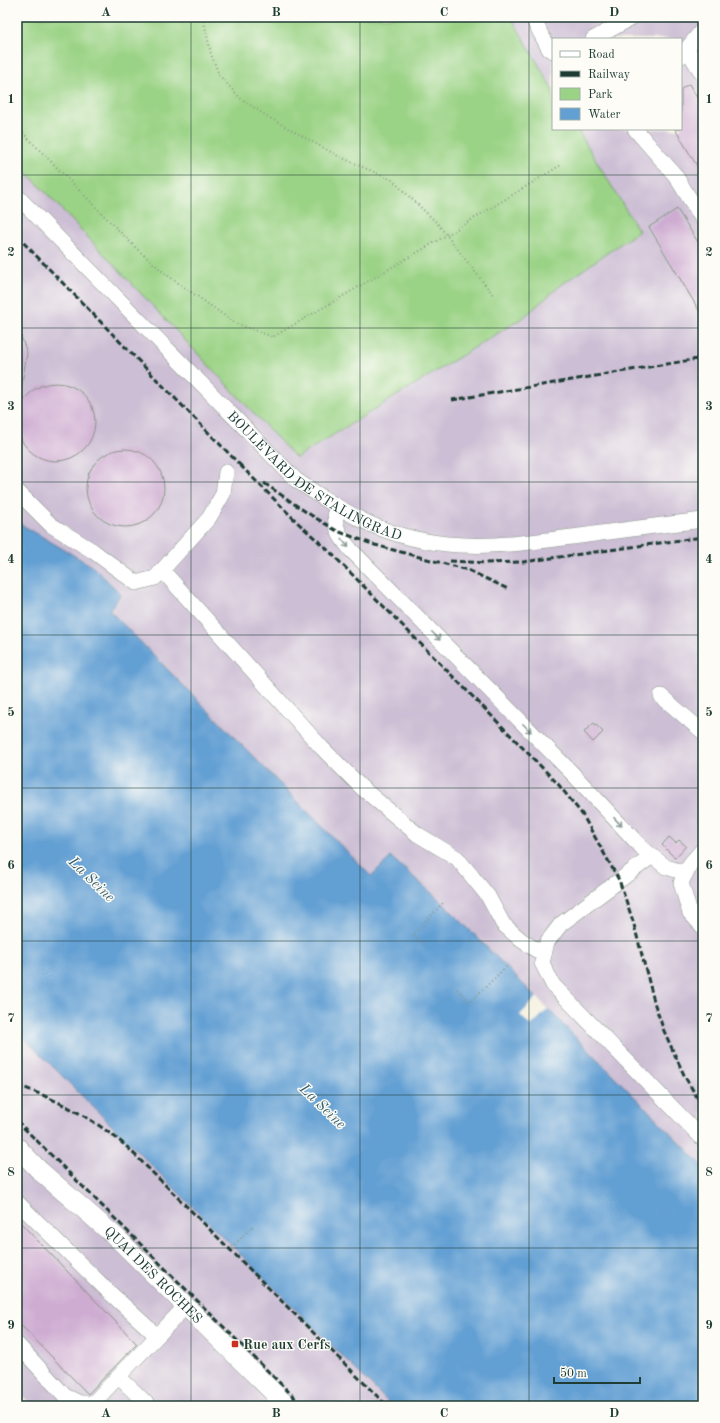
<svg xmlns="http://www.w3.org/2000/svg" width="720" height="1423" viewBox="0 0 720 1423" font-family="'Old Standard TT',serif">
  <rect width="100%" height="100%" fill="#fdfcf7"/>
  <filter id="ink" filterUnits="userSpaceOnUse"><feTurbulence type="fractalNoise" baseFrequency=".025" numOctaves="2"/><feDisplacementMap in="SourceGraphic" scale="8" xChannelSelector="R" yChannelSelector="G"/><feConvolveMatrix kernelMatrix="1 2 1 2 8 2 1 2 1" color-interpolation-filters="sRGB"/></filter>
  <filter id="wash" filterUnits="userSpaceOnUse"><feTurbulence type="fractalNoise" baseFrequency=".012" numOctaves="4" result="noise"/><feDisplacementMap in="SourceGraphic" scale="16" xChannelSelector="R" yChannelSelector="G"/><feGaussianBlur stdDeviation="0.9" result="paint"/><feColorMatrix in="noise" values="0 0 0 0 0 0 0 0 0 0 0 0 0 0 0 0 0 1.4 0 .05"/><feComposite in="paint" operator="in"/></filter>
  <g filter="url(#wash)">
    <rect width="100%" height="100%" fill="#f5f0de"/>
    <!-- industrial -->
    <g fill="#ccbed4" fill-rule="evenodd">
      <path d="M17 17H703V1166L443 903 392 857 371 876 109 610 121 594 92 566 17 522ZM553 39H681V129H553Z"/>
      <path d="M17 961 451 1406H33L17 1392Z"/>
    </g>
    <!-- green -->
    <path fill="#9bd386" stroke="#5d885d" d="M17 17H511L553 90V129H577L639 231 561 285 524 317 296 458 17 162Z"/>
    <!-- water -->
    <path fill="#629fd3" stroke="#406e84" d="M17 522 92 566 121 594 109 610 371 876 391 857 443 903 703 1166V1406H392L17 1031Z"/>
    <!-- pier -->
    <path fill="#f5f0de" d="M537 997 548 1009 531 1026 520 1015Z"/>
    <g id="blocks">
      <!-- building -->
      <g fill="#ceacd2">
        <path d="M689 84 703 108V176L675 129H681V89Z"/>
        <path d="M677 209 703 250V317L649 227Z"/>
        <path d="M17 325 27 353 21 389 17 388Z"/>
        <circle cx="56" cy="422" r="39"/>
        <circle cx="125" cy="488" r="39"/>
        <path d="M594 723 603 732 593 742 584 732Z"/>
        <path d="M669 837 676 843 679 840 686 846 675 858 662 845Z"/>
        <path d="M17 1219 137 1344 88 1394 17 1321Z"/>
      </g>
    </g>
  </g>
  <g filter="url(#ink)">
    <use href="#blocks" fill-opacity="0" stroke="#8a9689" stroke-width="1"/>
    <g fill="none" stroke-linecap="round" stroke-linejoin="round">
      <defs>
        <g id="minor">
          <path d="M532 17 549 49 553 51"/>
          <path d="M593 39 633 17"/>
          <path d="M687 49 703 75"/>
          <path d="M681 56 703 29"/>
          <path d="M635 129 675 175 703 220"/>
          <path id="s1" d="M17 196 296 480C322 497 348 515 377 527 447 555 508 545 580 536 621 530 662 525 703 520"/>
          <path d="M17 491 51 525 93 551 136 583 155 578 209 518 223 494 226 472"/>
          <path d="M336 507C333 525 339 536 351 550L572 773 642 848 666 867 686 873"/>
          <path d="M162 570 322 748 362 788 417 834 457 858 488 896 503 924 521 940 544 955"/>
          <path d="M661 696 703 732"/>
          <path d="M703 849 690 864 681 883 690 913 703 927"/>
          <path d="M652 856 561 924 547 942 542 963 553 985 703 1139"/>
          <path d="M17 1202 109 1292 157 1336"/>
          <path d="M17 1344 65 1396 80 1403H93L186 1306"/>
          <path d="M119 1377 149 1406"/>
        </g>
        <g id="major">
          <path id="s2" d="M17 1147 40 1171 117 1238 287 1406"/>
        </g>
      </defs>
      <!-- minor casing -->
      <use href="#minor" stroke="#8a9689" stroke-width="16"/>
      <!-- major casing -->
      <use href="#major" stroke="#8a9689" stroke-width="20"/>
      <!-- path -->
      <g stroke="#8a9689" stroke-width="2" stroke-dasharray="1 3" stroke-linecap="butt">
        <path d="M203 17 211 54 219 75 240 98 268 117 338 156 392 180 437 223 494 296"/>
        <path d="M17 127 137 249 167 275 235 323 273 337 447 235 561 165"/>
        <path d="M423 944 413 935 443 903"/>
        <path d="M457 989 470 1002 506 967"/>
        <path d="M232 1247 254 1225"/>
      </g>
      <!-- minor -->
      <use href="#minor" stroke="#fff" stroke-width="15"/>
      <!-- major -->
      <use href="#major" stroke="#fff" stroke-width="19"/>
      <!-- rail -->
      <g stroke="#1f3d34" stroke-width="3" stroke-dasharray="6 3" stroke-linecap="butt">
        <path d="M17 236 243 468"/>
        <path d="M452 400 703 358"/>
        <path d="M240 465 297 522 330 552 484 708 558 784 582 814 619 880 633 921 655 1005 664 1031 685 1077 703 1107"/>
        <path d="M264 483 306 512 337 531 375 545 468 570 508 589"/>
        <path d="M450 561 486 563 523 562 703 537"/>
        <path d="M17 1085C58 1100 93 1118 126 1146L387 1406"/>
        <path d="M17 1121 303 1406"/>
      </g>
    </g>
    <!-- one-way arrows -->
    <defs><path id="oneway-shaft" d="M-6 0H5M1.5-3L5.5 0L1.5 3" fill="none" stroke-width="1.6" stroke-linecap="round" stroke-linejoin="round"/></defs>
    <g stroke="#8f9e9a">
      <use href="#oneway-shaft" transform="translate(345 543) rotate(50)"/>
      <use href="#oneway-shaft" transform="translate(436 636) rotate(45)"/>
      <use href="#oneway-shaft" transform="translate(527 728) rotate(45)"/>
      <use href="#oneway-shaft" transform="translate(618 822) rotate(47)"/>
    </g>
  </g>
  <!-- grid -->
  <path fill="none" stroke="#1f3d34" stroke-width="1" stroke-opacity="0.55" d="M191 17V1406M360 17V1406M529 17V1406M17 175H703M17 328H703M17 482H703M17 635H703M17 788H703M17 941H703M17 1095H703M17 1248H703"/>
  <!-- markers -->
  <rect fill="#c8321e" stroke="#fdfcf7" stroke-width="1.5" x="231" y="1340" width="8" height="8" rx="2"/>
  <g text-anchor="middle" stroke-width="3" stroke-linejoin="round" paint-order="stroke">
    <!-- street labels -->
    <g font-size="14" fill="#1f3d34" stroke="#fdfcf7">
      <text dy="5" stroke="none"><textPath href="#s1" startOffset="411">BOULEVARD DE STALINGRAD</textPath></text>
      <text dy="5" stroke="none"><textPath href="#s2" startOffset="187">QUAI DES ROCHES</textPath></text>
    </g>
    <!-- poi labels -->
    <g font-size="14" font-weight="bold" fill="#1f3d34" stroke="#fdfcf7" text-anchor="start">
      <text x="243" y="1349">Rue aux Cerfs</text>
    </g>
    <!-- water labels -->
    <g font-size="15" font-style="italic" fill="#365f6c" stroke="#fdfcf7">
      <text transform="translate(92 879) rotate(44)" y="5">La Seine</text>
      <text transform="translate(323 1106) rotate(44)" y="5">La Seine</text>
    </g>
  </g>
  <!-- margin -->
  <rect width="720" height="1423" fill="none" stroke="#fdfcf7" stroke-width="44"/>
  <!-- legend -->
  <rect x="552" y="38" width="130" height="92" fill="#fdfcf7" stroke="#a4b0a9"/>
  <rect x="560" y="51" width="20" height="6" fill="#ffffff" stroke="#a4b0a9"/>
  <text x="588" y="58" font-size="12" fill="#1f3d34">Road</text>
  <rect x="560" y="71" width="20" height="6" fill="#1f3d34" stroke="#a4b0a9"/>
  <text x="588" y="78" font-size="12" fill="#1f3d34">Railway</text>
  <rect x="560" y="88" width="20" height="12" fill="#9bd386" stroke="#a4b0a9"/>
  <text x="588" y="98" font-size="12" fill="#1f3d34">Park</text>
  <rect x="560" y="108" width="20" height="12" fill="#629fd3" stroke="#a4b0a9"/>
  <text x="588" y="118" font-size="12" fill="#1f3d34">Water</text>
  <!-- scale -->
  <path d="M554 1377v6h86v-6" fill="none" stroke="#1f3d34" stroke-width="2"/>
  <text x="560" y="1377" font-size="12" fill="#1f3d34" stroke="#fdfcf7" stroke-width="3" paint-order="stroke">50 m</text>
  <rect x="22" y="22" width="676" height="1379" fill="none" stroke="#1f3d34" stroke-width="1.5"/>
  <g font-size="13" text-anchor="middle" font-weight="bold" fill="#1f3d34">
    <text x="106" y="16">A</text>
    <text x="276" y="16">B</text>
    <text x="444" y="16">C</text>
    <text x="614" y="16">D</text>
    <text x="11" y="103">1</text>
    <text x="709" y="103">1</text>
    <text x="11" y="256">2</text>
    <text x="709" y="256">2</text>
    <text x="11" y="410">3</text>
    <text x="709" y="410">3</text>
    <text x="11" y="563">4</text>
    <text x="709" y="563">4</text>
    <text x="11" y="716">5</text>
    <text x="709" y="716">5</text>
    <text x="11" y="869">6</text>
    <text x="709" y="869">6</text>
    <text x="11" y="1022">7</text>
    <text x="709" y="1022">7</text>
    <text x="11" y="1176">8</text>
    <text x="709" y="1176">8</text>
    <text x="11" y="1329">9</text>
    <text x="709" y="1329">9</text>
    <text x="106" y="1417">A</text>
    <text x="276" y="1417">B</text>
    <text x="444" y="1417">C</text>
    <text x="614" y="1417">D</text>
  </g>
</svg>
